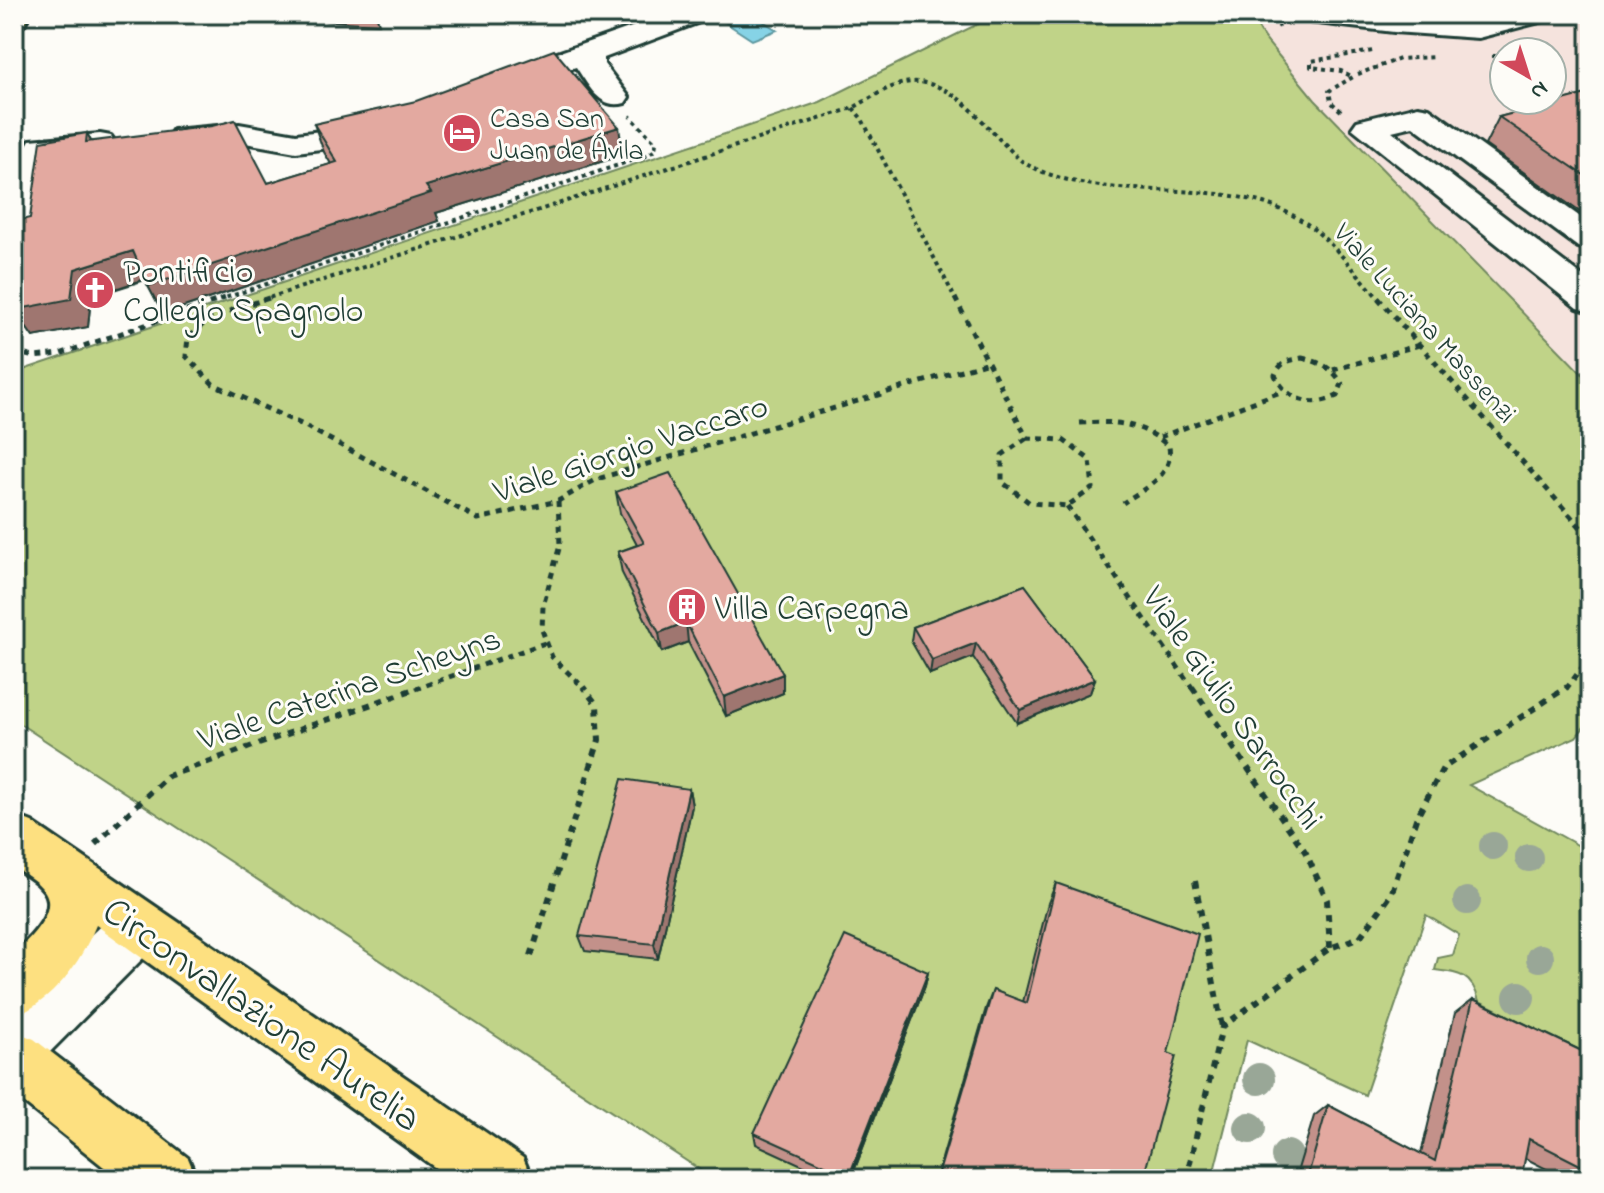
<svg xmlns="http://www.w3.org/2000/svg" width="1604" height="1193" viewBox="0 0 1604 1193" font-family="'Indie Flower',sans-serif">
  <rect width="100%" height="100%" fill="#fdfcf7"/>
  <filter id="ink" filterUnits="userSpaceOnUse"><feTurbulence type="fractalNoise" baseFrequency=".0125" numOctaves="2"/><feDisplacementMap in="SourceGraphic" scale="16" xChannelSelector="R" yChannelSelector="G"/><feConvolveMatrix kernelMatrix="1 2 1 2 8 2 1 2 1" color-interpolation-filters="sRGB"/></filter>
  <g filter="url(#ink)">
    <!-- built -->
    <path fill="#f5e3dd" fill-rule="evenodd" d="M1250 14H1590V382L1315 100 1264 38ZM1504 52H1552V100H1504Z"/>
    <!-- green -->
    <path fill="#c0d388" stroke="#70885e" stroke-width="2" d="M998 14H1250L1264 38 1315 100 1590 382V720L1576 737 1469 785 1590 852V1055L1479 1001C1472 974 1459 973 1435 970L1438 958 1453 955 1459 935 1426 915 1365 1095 1247 1040 1212 1179H714L14 720V373L820 102Z"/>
    <!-- water -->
    <path fill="#86d3e6" stroke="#5d979f" stroke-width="2" d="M725 14H752L777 30 752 40 717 17Z"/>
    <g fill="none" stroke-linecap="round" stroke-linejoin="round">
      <defs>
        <g id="minor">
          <path d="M669 14H709L705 20 604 58V64L629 97 625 103C600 110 589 86 576 67L505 90 494 87 490 81 494 75Z"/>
          <path d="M1295 14H1381L1478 20 1504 14H1551L1547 20 1478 38 1394 32 1309 22 1299 20Z"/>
          <path d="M1418 106 1429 108 1590 224V251L1578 247 1413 126 1392 131 1590 282V312L1577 308 1352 128 1357 121Z"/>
          <path d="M377 119 388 121 393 128 388 135 338 147 296 152 239 142 184 146 173 144 168 137 173 130 239 124 296 134 338 129Z"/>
          <path d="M100 134 111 136 116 143 111 150 52 156 40 178 31 216 26 223 14 226V167L30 140Z"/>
          <path d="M137 901 156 909 164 927 156 945 34 1068 14 1076V1009L118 909Z"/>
        </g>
        <g id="major">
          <path d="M14 14H30L24 25 14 27Z"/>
          <path d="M14 815 32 822 523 1158 532 1179H451L96 925C80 964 53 1001 14 1017V953C29 939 63 908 41 887 34 879 23 873 14 867Z"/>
          <path d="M14 1031 34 1039 188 1158 197 1179H119L14 1095Z"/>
        </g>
      </defs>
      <!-- minor casing -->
      <use href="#minor" stroke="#1f3d34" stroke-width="6"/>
      <!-- major casing -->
      <use href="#major" stroke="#1f3d34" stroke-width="6"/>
      <!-- path-far2 -->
      <g stroke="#1f3d34" stroke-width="4" stroke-dasharray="4 4" stroke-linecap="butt">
        <path d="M1269 14V19L1280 27"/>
        <path d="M1492 56H1504"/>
        <path d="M1358 74 1400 59 1434 57"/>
        <path d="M853 108 862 119 956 300"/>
        <path d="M1341 111 1331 102 1329 91 1353 77 1341 71 1311 67V61L1373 51"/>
        <path d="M219 300 648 155 655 150 656 143 630 116"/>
        <path d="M262 300 853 108C875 96 899 77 925 83 959 89 982 122 1005 145 1012 151 1019 161 1028 165 1114 210 1223 169 1304 222 1329 238 1360 277 1380 300"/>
      </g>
      <!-- path-far1 -->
      <g stroke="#1f3d34" stroke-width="5" stroke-dasharray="6 6" stroke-linecap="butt">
        <path d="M269 298 211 317 188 338 186 356 213 384 303 425 478 519 558 501 597 479 985 363"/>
        <path d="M955 298 1027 438"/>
        <path d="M1378 298 1590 538"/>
        <path d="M14 352 34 357 60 354 225 298"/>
        <path d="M1302 358C1320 362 1333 368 1342 384L1337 396C1312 408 1287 401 1275 375 1280 362 1289 360 1302 358Z"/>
        <path d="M1333 370 1419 345"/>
        <path d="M1080 423C1114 421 1143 422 1169 447 1174 476 1143 489 1123 503"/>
        <path d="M1160 437 1283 391"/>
        <path d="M1027 438 1063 440 1090 460 1093 488 1067 506 1030 503 1002 482V455Z"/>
        <path d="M558 501 560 545 543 606 542 630 552 657 585 689"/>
        <path d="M1067 506 1193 689"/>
        <path d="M415 689 545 643"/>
        <path d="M1566 689 1590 657"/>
      </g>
      <!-- path -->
      <g stroke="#1f3d34" stroke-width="6" stroke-dasharray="7 7" stroke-linecap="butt">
        <path d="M1192 687 1306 853 1327 900 1330 948"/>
        <path d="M95 844 168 776 420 687"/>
        <path d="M1195 881 1222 1027"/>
        <path d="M531 956 599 740 597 705 583 687"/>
        <path d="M1186 1179 1222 1027 1330 948 1360 937 1391 895 1416 819 1443 768 1567 687"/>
      </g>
      <!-- minor -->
      <use href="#minor" fill="#fdfcf7" fill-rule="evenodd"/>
      <!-- major -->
      <use href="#major" fill="#fde080" fill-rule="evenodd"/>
    </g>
    <!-- trees -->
    <g fill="#99a797">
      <circle cx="1493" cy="846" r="14"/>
      <circle cx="1529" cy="858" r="14"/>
      <circle cx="1467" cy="901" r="14"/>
      <circle cx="1540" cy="958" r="14"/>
      <circle cx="1519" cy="997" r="16"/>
      <circle cx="1259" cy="1079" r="16"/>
      <circle cx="1250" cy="1128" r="16"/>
      <circle cx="1287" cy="1156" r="16"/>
    </g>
    <!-- wall -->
    <g fill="#c3918a" stroke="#1f3d34" stroke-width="2">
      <path d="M321 14H376L379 24 326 21Z"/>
      <path d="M1590 93V219L1485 145 1499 117Z"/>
      <path d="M314 124 623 155 436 213 439 221 163 314 145 280 91 297 88 327 33 337 14 310 18 279 14 272V265L87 133 91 141 268 183 331 164 324 152Z"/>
      <path d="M616 492 783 693 726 716 688 642 662 652 622 573 618 552 637 545 620 513Z"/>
      <path d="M1025 585 1095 679 1090 693 1017 723 973 657 930 674 911 641 913 627Z"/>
      <path d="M689 789 692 806 658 959 585 951 579 936Z"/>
      <path d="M1056 883 1168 1053 1143 1179H936L986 1008 993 990 1023 1002 1048 903Z"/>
      <path d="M928 972 925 986 851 1179H832L756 1144 754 1133Z"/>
      <path d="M1473 999 1590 1055V1179H1566L1525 1158 1521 1179H1295L1314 1116 1328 1105 1421 1154 1455 1013Z"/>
    </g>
    <!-- shaded-wall -->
    <g fill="#9f7670" stroke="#1f3d34" stroke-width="2">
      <path d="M619 127 623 155 436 213 439 221 163 314 148 286 426 186Z"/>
      <path d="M133 251 148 278 91 297 88 327 33 337 14 310 75 269Z"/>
      <path d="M20 270 31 299 14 272V271Z"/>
      <path d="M686 622 688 642 662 652 659 633Z"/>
      <path d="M976 643 973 657 930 674 932 660Z"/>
      <path d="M783 674V693L726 716 724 697Z"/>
      <path d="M1095 679 1090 693 1017 723 1020 710Z"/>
      <path d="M689 789 692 806 658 959 654 944Z"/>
      <path d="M928 972 925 986 851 1179H849Z"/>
    </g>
    <!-- building -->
    <g fill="#e3a9a0" stroke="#1f3d34" stroke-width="2">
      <path d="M554 50 619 127 426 186 431 193 148 286 133 251 75 269 71 299 14 310 20 270 14 271V265L21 220 30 218 41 141 87 133 86 142 212 126 235 120 268 183 337 162 314 124 416 101Z"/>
      <path d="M1590 93V179L1499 117Z"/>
      <path d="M670 473 783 674 724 697 686 622 659 633 618 552 644 543 616 492Z"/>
      <path d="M1025 585 1095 679 1020 710 976 643 932 660 913 627Z"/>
      <path d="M622 779 689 789 654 944 579 936Z"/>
      <path d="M1056 883 1198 934 1168 1053 1176 1056 1143 1179H937L993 990 1027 1003Z"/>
      <path d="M845 936 928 972 849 1176 754 1133Z"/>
      <path d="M1473 999 1590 1055V1170L1529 1139 1521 1179H1307L1328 1105 1435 1161Z"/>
    </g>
  </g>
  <!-- icons -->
  <defs>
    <symbol id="hotel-disc" viewBox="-11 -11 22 22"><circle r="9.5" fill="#d1495b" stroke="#fdfcf7"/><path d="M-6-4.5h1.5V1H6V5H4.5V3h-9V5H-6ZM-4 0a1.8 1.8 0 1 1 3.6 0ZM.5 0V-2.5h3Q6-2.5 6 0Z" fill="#fff"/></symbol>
    <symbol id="church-disc" viewBox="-11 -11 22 22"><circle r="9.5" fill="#d1495b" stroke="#fdfcf7"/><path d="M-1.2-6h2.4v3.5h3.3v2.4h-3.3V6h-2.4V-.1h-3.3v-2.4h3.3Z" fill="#fff"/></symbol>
    <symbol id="building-disc" viewBox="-11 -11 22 22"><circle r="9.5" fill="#d1495b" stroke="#fdfcf7"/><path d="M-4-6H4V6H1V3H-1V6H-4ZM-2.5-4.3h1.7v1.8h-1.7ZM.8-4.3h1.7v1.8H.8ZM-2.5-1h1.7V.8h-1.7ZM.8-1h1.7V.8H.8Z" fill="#fff"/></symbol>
  </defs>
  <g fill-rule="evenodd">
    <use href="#hotel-disc" x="440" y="111" width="44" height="44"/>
    <use href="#church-disc" x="73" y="268" width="44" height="44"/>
    <use href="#building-disc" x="665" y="585" width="44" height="44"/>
  </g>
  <g text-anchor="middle" stroke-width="6" stroke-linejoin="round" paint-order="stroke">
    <!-- far-poi labels -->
    <g font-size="28" fill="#1f3d34" stroke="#fdfcf7" text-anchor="start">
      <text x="490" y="127">Casa San<tspan x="490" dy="32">Juan de Ávila</tspan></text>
    </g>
    <!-- far-street labels -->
    <g font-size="28" fill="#1f3d34" stroke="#fdfcf7">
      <text transform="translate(1426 322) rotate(48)" y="10">Viale Luciana Massenzi</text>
    </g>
    <!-- poi labels -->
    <g font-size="34" fill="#1f3d34" stroke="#fdfcf7" text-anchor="start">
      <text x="123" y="282">Pontificio<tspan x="123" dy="39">Collegio Spagnolo</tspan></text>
      <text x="715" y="619">Villa Carpegna</text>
    </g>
    <!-- street labels -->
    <g font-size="34" fill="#1f3d34" stroke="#fdfcf7">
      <text transform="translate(630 447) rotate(-18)" y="12">Viale Giorgio Vaccaro</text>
      <text transform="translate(349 687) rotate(-19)" y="12">Viale Caterina Scheyns</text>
      <text transform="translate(1234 707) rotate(55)" y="12">Viale Giulio Sarrocchi</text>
    </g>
    <!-- near-street labels -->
    <g font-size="40" fill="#1f3d34" stroke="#fdfcf7">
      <text transform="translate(263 1013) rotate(35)" y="14">Circonvallazione Aurelia</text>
    </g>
  </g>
  <!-- margin -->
  <rect width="1604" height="1193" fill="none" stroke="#fdfcf7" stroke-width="48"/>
  <rect x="24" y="24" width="1556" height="1145" fill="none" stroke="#1f3d34" stroke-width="3" filter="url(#ink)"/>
  <!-- north arrow -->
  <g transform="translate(1528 76) rotate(141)"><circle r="38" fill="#fdfcf7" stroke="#a4b0a9" stroke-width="2"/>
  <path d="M0-6L14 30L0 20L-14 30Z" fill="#d1495b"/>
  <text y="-12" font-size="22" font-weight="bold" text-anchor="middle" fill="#1f3d34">N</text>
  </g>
</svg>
